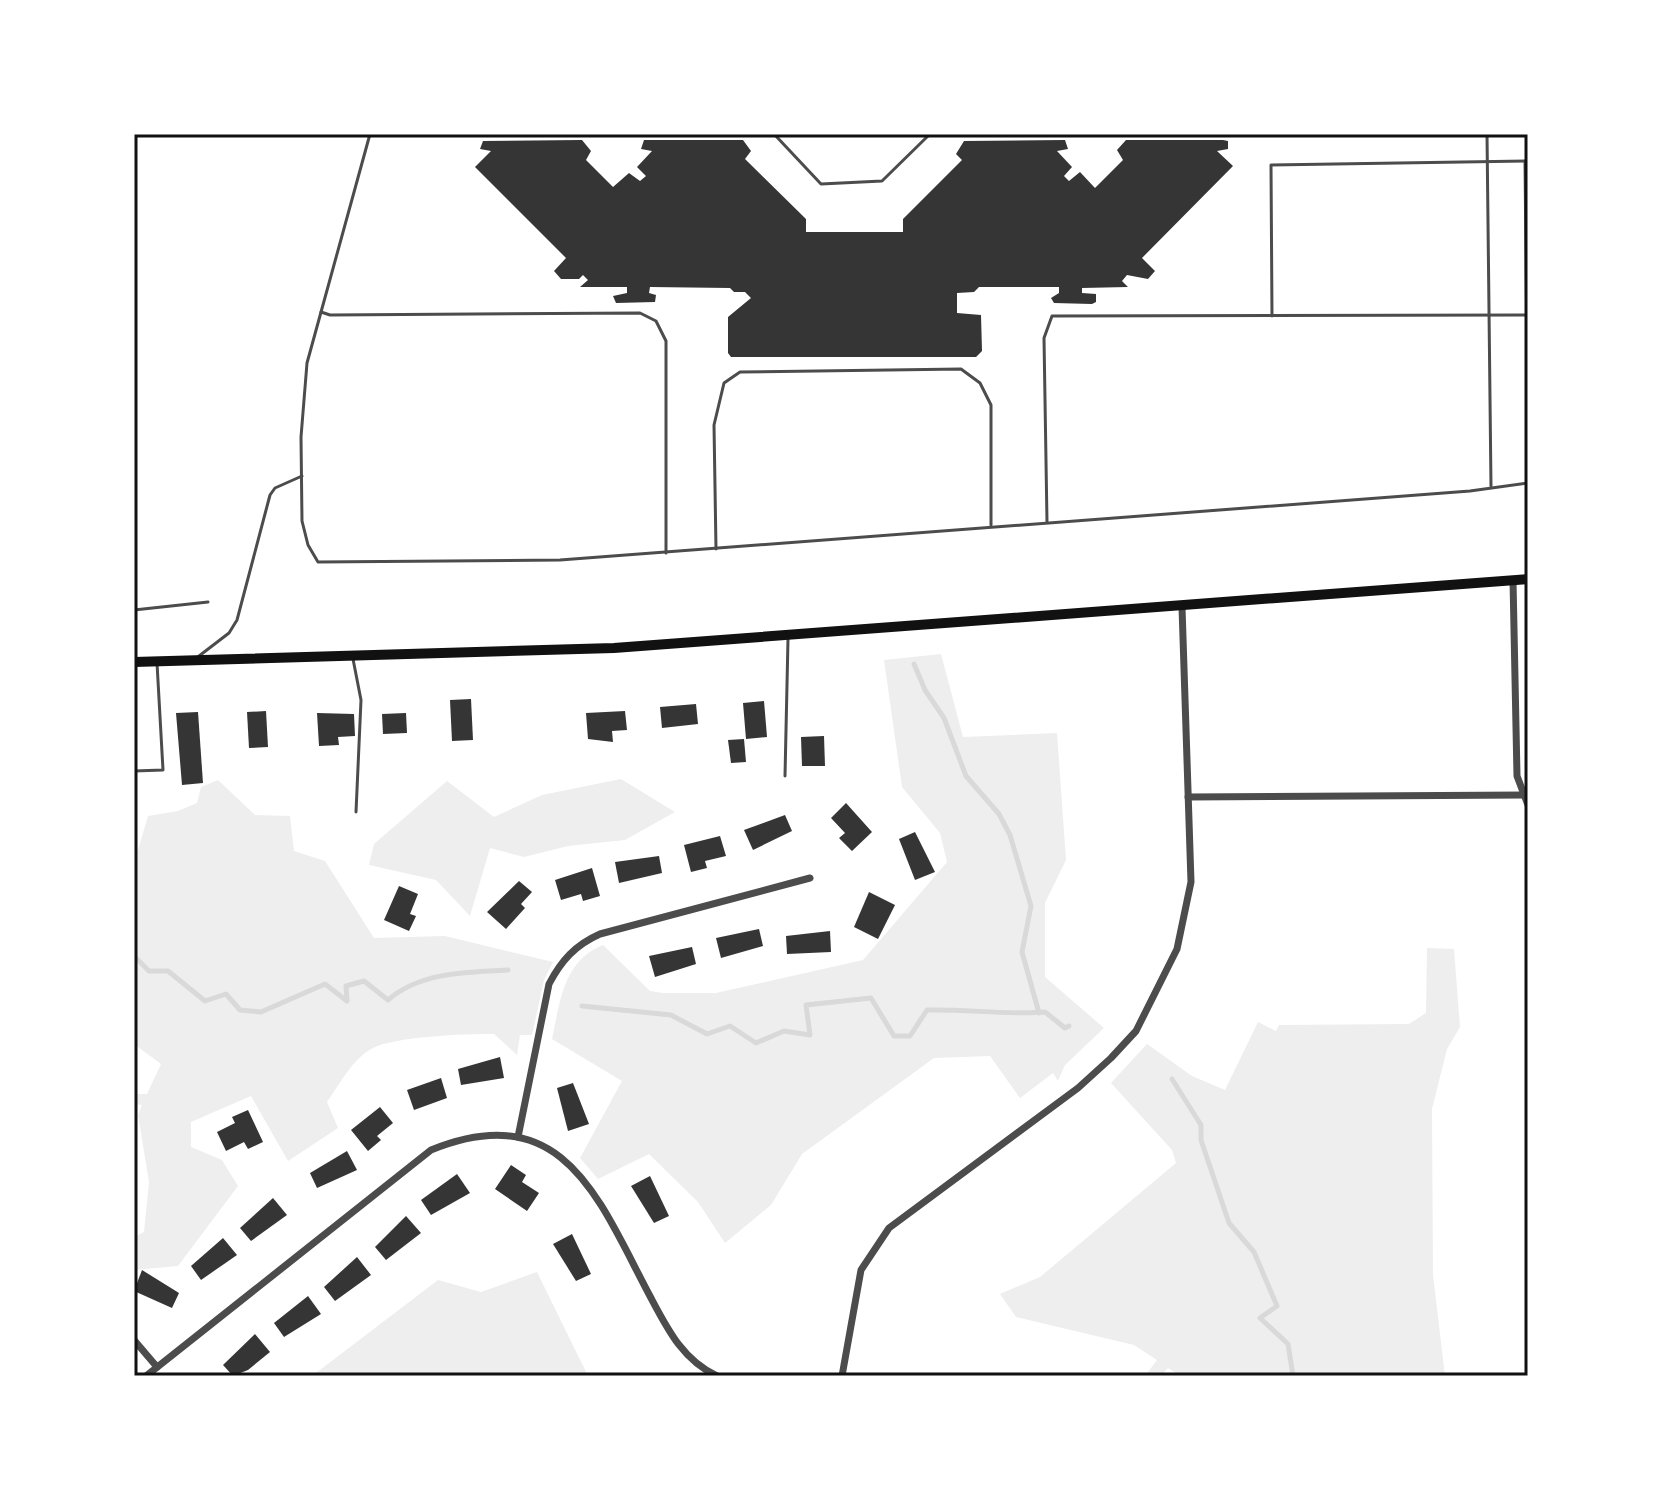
<svg xmlns="http://www.w3.org/2000/svg" width="1662" height="1510" viewBox="0 0 1662 1510" font-family="Cabin,sans-serif">
  <rect width="100%" height="100%" fill="#fff"/>
  <!-- green -->
  <g fill="#eee">
    <path d="M941 654 963 737 1057 733 1066 860 1045 903V977L1104 1028 1065 1065 1058 1081 1053 1073 1020 1098 990 1056 934 1058 802 1154 771 1205 725 1243 698 1202 649 1154 598 1179 580 1158 622 1081 552 1039C560 1002 563 961 603 945L650 991 663 993H716L863 960 947 862 940 833 902 787 884 660Z"/>
    <path d="M621 779 675 812 625 840 568 846 524 857 490 848 470 916 436 880 369 865 374 844 447 781 494 817 542 795Z"/>
    <path d="M218 780 255 815 290 816 294 851 325 861 374 938 445 936 553 962 544 980 532 1035H520L517 1055 494 1034C466 1034 394 1036 371 1049 352 1060 339 1085 327 1102L338 1128 288 1161 251 1096 191 1122V1147L222 1160 238 1186 178 1266 134 1270V1237L144 1232 149 1182 138 1115 142 1105 134 1104V1094H147L161 1064 134 1044V848L138 850 148 816 178 811 197 803 201 787Z"/>
    <path d="M1427 948 1454 949 1460 1027 1447 1049 1432 1109 1433 1275 1445 1376H1181L1168 1368 1161 1376H1145L1157 1360 1134 1345 1016 1317 1000 1294 1040 1277 1176 1163 1172 1150 1111 1083 1147 1044 1192 1076 1225 1090 1258 1022 1276 1031 1279 1025 1409 1024 1426 1013Z"/>
    <path d="M537 1272 588 1376H312L438 1280 481 1292Z"/>
  </g>
  <g fill="none" stroke-linecap="round" stroke-linejoin="round">
    <!-- stream -->
    <g stroke="#d9d9d9" stroke-width="5">
      <path d="M914 664 925 690 944 718 966 776 999 814 1010 835 1031 906 1022 952 1039 1013"/>
      <path d="M134 956 149 971H168L205 1001 226 994 240 1010 261 1012 325 984 347 1001 346 986 364 981 388 1000C420 972 468 972 508 970"/>
      <path d="M582 1006 671 1015 707 1034 730 1026 756 1043 784 1031 810 1035 806 1005 871 998 894 1036H910L927 1010C967 1009 1005 1015 1045 1012L1065 1028 1069 1026"/>
      <path d="M1172 1079 1201 1125V1140L1229 1223 1254 1252 1277 1306 1260 1318 1288 1344 1293 1376"/>
    </g>
  </g>
  <!-- building -->
  <g fill="#353535">
    <path d="M582 140 591 151 586 160 613 187 629 173 640 181 646 176 637 167 652 151 641 149 644 140H743L751 151 745 159 806 219V232H903V219L962 160 956 154 964 141 1065 140 1068 149 1057 151 1072 167 1064 176 1069 181 1080 172 1095 188 1123 160 1117 150 1126 140H1223L1228 141V149L1217 151 1233 166 1142 258 1155 271 1148 279 1127 275 1122 281 1128 287 1082 288V293L1096 294V302L1092 304 1054 303 1051 298 1059 293V287H979L974 292 957 293V313L981 315 982 351 976 357H731L728 353V317L751 298 745 292H734L730 288 650 287 649 293 656 295 655 302 616 303 613 296 627 293V287H580L588 280 583 275 579 279H561L554 271 566 258 475 167 491 151 480 149 483 141Z"/>
    <path d="M471 699 473 740 452 741 450 700Z"/>
    <path d="M764 701 767 737 746 739 743 703Z"/>
    <path d="M696 704 698 724 662 728 660 707Z"/>
    <path d="M266 711 268 747 249 748 247 712Z"/>
    <path d="M625 711 627 730 612 731 613 742 588 739 586 713Z"/>
    <path d="M198 712 203 783 182 785 176 713Z"/>
    <path d="M317 713 354 714 355 736 338 737 339 745 319 746Z"/>
    <path d="M406 713 407 733 383 734 382 714Z"/>
    <path d="M824 736 825 766H802L801 737Z"/>
    <path d="M744 739 746 762 731 763 728 740Z"/>
    <path d="M846 803 872 832 852 851 839 838 845 833 831 818Z"/>
    <path d="M785 815 792 831 753 850 744 830Z"/>
    <path d="M915 832 935 872 915 880 899 839Z"/>
    <path d="M720 836 726 856 705 861 707 868 691 872 684 845Z"/>
    <path d="M659 856 662 873 619 883 615 862Z"/>
    <path d="M592 868 600 896 583 901 581 894 561 900 555 880Z"/>
    <path d="M519 881 532 892 521 904 525 908 506 929 487 912Z"/>
    <path d="M399 886 418 894 410 914 416 916 409 931 384 920Z"/>
    <path d="M869 892 895 905 878 939 854 927Z"/>
    <path d="M759 929 763 946 721 958 716 938Z"/>
    <path d="M830 931 831 952 787 954 786 936Z"/>
    <path d="M692 947 696 964 655 977 649 956Z"/>
    <path d="M500 1057 504 1078 461 1085 458 1069Z"/>
    <path d="M441 1078 447 1098 414 1110 407 1090Z"/>
    <path d="M573 1083 589 1124 568 1131 557 1088Z"/>
    <path d="M380 1107 393 1123 377 1136 381 1140 368 1151 351 1130Z"/>
    <path d="M248 1110 263 1142 248 1149 244 1142 226 1151 217 1132 235 1123 232 1117Z"/>
    <path d="M347 1151 357 1170 317 1188 310 1173Z"/>
    <path d="M511 1165 526 1175 522 1182 539 1193 527 1211 495 1189Z"/>
    <path d="M457 1174 470 1193 431 1215 421 1200Z"/>
    <path d="M650 1176 669 1216 654 1223 631 1186Z"/>
    <path d="M273 1198 287 1215 251 1241 240 1228Z"/>
    <path d="M406 1216 421 1233 386 1260 375 1247Z"/>
    <path d="M572 1234 591 1274 576 1281 553 1244Z"/>
    <path d="M223 1238 237 1255 201 1280 191 1266Z"/>
    <path d="M357 1257 371 1275 335 1301 324 1287Z"/>
    <path d="M142 1270 179 1293 172 1308 134 1291Z"/>
    <path d="M308 1296 321 1314 284 1337 274 1323Z"/>
    <path d="M255 1334 270 1352 248 1370 233 1376 223 1365Z"/>
  </g>
  <g fill="none" stroke-linecap="round" stroke-linejoin="round">
    <!-- service -->
    <g stroke="#4c4c4c" stroke-width="3">
      <path d="M370 134 307 363 301 437 302 521 308 545 318 562 560 560 1470 491 1528 483"/>
      <path d="M774 134 821 184 882 181 930 134"/>
      <path d="M1487 134 1491 486"/>
      <path d="M1525 161 1528 444"/>
      <path d="M321 312 330 315 640 313 656 321 666 341V553"/>
      <path d="M1272 316 1271 165 1528 161"/>
      <path d="M1047 522 1044 338 1052 316 1528 315"/>
      <path d="M716 549 714 425 724 383 740 372 961 369 980 383 991 405V525"/>
      <path d="M134 610 208 602"/>
      <path d="M199 656 229 633 237 620 270 495 275 488 302 476"/>
      <path d="M353 659 361 700 356 812"/>
      <path d="M134 771 163 770 157 663"/>
      <path d="M785 776 788 639"/>
    </g>
    <!-- minor -->
    <g stroke="#4c4c4c" stroke-width="7">
      <path d="M1513 580 1517 776 1528 805"/>
      <path d="M1188 797 1525 795"/>
      <path d="M518 1137 549 984C561 961 575 945 600 934L810 878"/>
      <path d="M134 1340 157 1367"/>
      <path d="M146 1376 431 1150C565 1096 599 1201 651 1298 668 1330 683 1360 717 1376"/>
      <path d="M842 1376 861 1270 889 1228 1078 1088 1111 1058 1136 1031 1177 949 1191 882 1182 607"/>
    </g>
    <!-- secondary -->
    <path stroke="#111" stroke-width="10" d="M134 662 614 648 1528 579"/>
  </g>
  <!-- border -->
  <rect width="1662" height="1510" fill="none" stroke="#ffffff" stroke-width="272"/>
  <rect x="136" y="136" width="1390" height="1238" fill="none" stroke="#111" stroke-width="3"/>
</svg>
